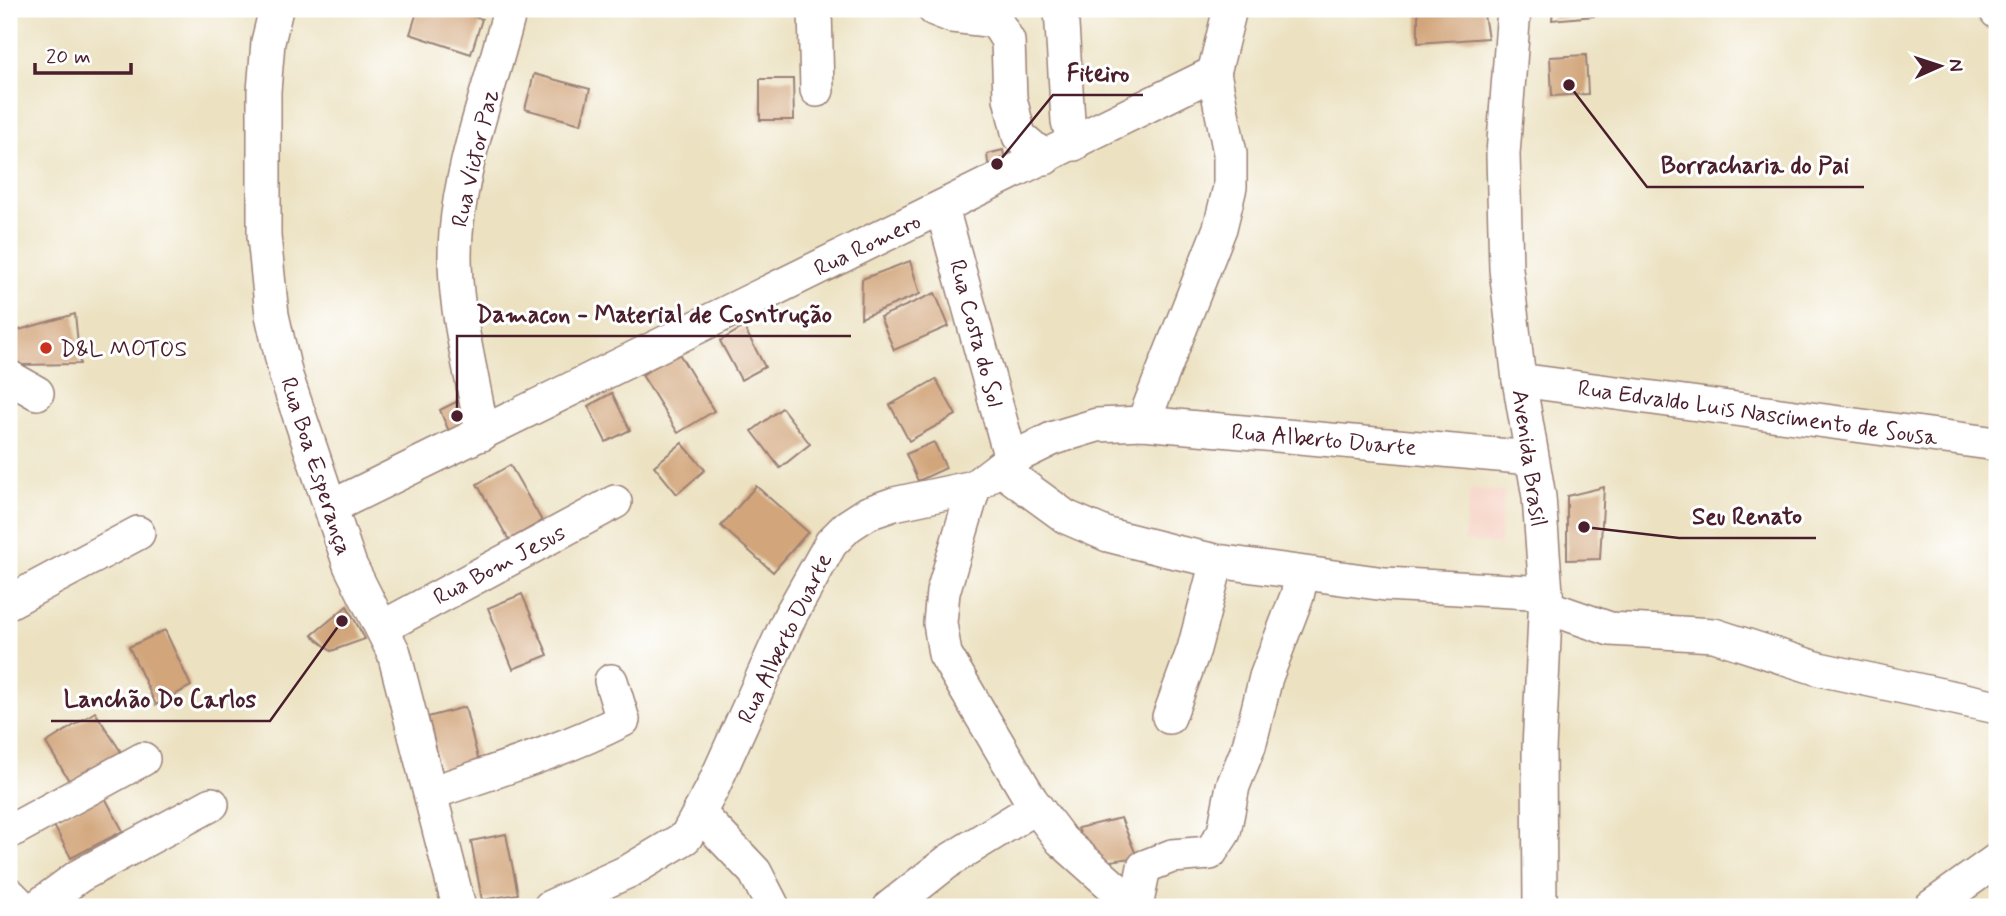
<svg xmlns="http://www.w3.org/2000/svg" width="2006" height="916" viewBox="0 0 2006 916" font-family="Mynerve,sans-serif">
  <rect width="100%" height="100%" fill="#fff"/>
  <filter id="ink" filterUnits="userSpaceOnUse"><feTurbulence type="fractalNoise" baseFrequency=".0143" numOctaves="2"/><feDisplacementMap in="SourceGraphic" scale="14" xChannelSelector="R" yChannelSelector="G"/><feConvolveMatrix kernelMatrix="1 2 1 2 8 2 1 2 1" color-interpolation-filters="sRGB"/></filter>
  <filter id="wash" filterUnits="userSpaceOnUse"><feTurbulence type="fractalNoise" baseFrequency=".00686" numOctaves="4" result="noise"/><feDisplacementMap in="SourceGraphic" scale="28" xChannelSelector="R" yChannelSelector="G"/><feGaussianBlur stdDeviation="1.57" result="paint"/><feColorMatrix in="noise" values="0 0 0 0 0 0 0 0 0 0 0 0 0 0 0 0 0 1.4 0 .05"/><feComposite in="paint" operator="in"/></filter>
  <g filter="url(#wash)">
    <rect width="100%" height="100%" fill="#ece2c2"/>
    <!-- built -->
    <path fill="#f6d2c4" d="M1470 489 1504 492 1499 545 1464 541Z"/>
    <g id="blocks">
      <!-- building -->
      <g fill="#d2a57a">
        <path d="M418 9H449L482 19 471 54 410 34Z"/>
        <path d="M1418 9H1483L1488 38 1418 43Z"/>
        <path d="M1553 9H1593L1594 16 1552 20Z"/>
        <path d="M1586 55 1588 94 1552 96 1550 57Z"/>
        <path d="M534 74 590 89 581 124 525 109Z"/>
        <path d="M760 79H793L794 120H760Z"/>
        <path d="M1003 150 1005 160 989 172 987 154Z"/>
        <path d="M910 261 920 294 861 318 862 279Z"/>
        <path d="M935 293 949 326 894 350 880 317Z"/>
        <path d="M75 314 80 364 15 365 12 332Z"/>
        <path d="M744 327 765 367 741 380 720 341Z"/>
        <path d="M678 352 714 411 678 433 642 375Z"/>
        <path d="M936 379 956 415 909 441 890 405Z"/>
        <path d="M612 393 630 430 606 442 588 406Z"/>
        <path d="M464 398 473 421 450 434 440 410Z"/>
        <path d="M782 408 810 444 780 468 752 431Z"/>
        <path d="M934 442 946 468 918 481 906 454Z"/>
        <path d="M682 443 705 470 677 494 654 466Z"/>
        <path d="M510 465 542 521 509 540 477 484Z"/>
        <path d="M756 486 808 532 773 572 721 526Z"/>
        <path d="M1604 487 1600 559 1567 560V496Z"/>
        <path d="M522 594 548 655 513 669 488 608Z"/>
        <path d="M347 606 365 639 331 651 312 635Z"/>
        <path d="M165 630 191 686 156 705 129 647Z"/>
        <path d="M465 707 481 770 444 780 428 717Z"/>
        <path d="M95 712 123 755 71 784 46 743Z"/>
        <path d="M103 794 123 831 71 858 52 822Z"/>
        <path d="M1121 818 1137 857 1091 864 1078 828Z"/>
        <path d="M506 834 518 894 482 900 471 841Z"/>
      </g>
    </g>
  </g>
  <g filter="url(#ink)">
    <use href="#blocks" fill-opacity="0" stroke="#9b8076" stroke-width="2"/>
    <g fill="none" stroke-linecap="round" stroke-linejoin="round">
      <defs>
        <g id="street">
          <path d="M276 9 268 42 264 91V236L272 315 286 376 350 565 394 653 459 907"/>
          <path d="M815 9 817 90"/>
          <path d="M934 9 952 16 996 21 1008 41 1010 98 1019 136 1045 158"/>
          <path d="M1061 9 1068 121 1074 144"/>
          <path d="M1514 9 1503 154 1506 269 1519 380 1539 497 1546 593 1539 750 1540 907"/>
          <path d="M1995 9 1997 12"/>
          <path d="M942 208 1011 459"/>
          <path d="M9 377 37 393"/>
          <path d="M1519 380 1997 444"/>
          <path d="M1143 423 1220 228 1230 187V153L1214 73 1230 9"/>
          <path d="M482 434C472 368 450 300 456 233 462 158 493 81 510 9"/>
          <path d="M999 468 1066 517 1108 535 1171 551 1217 561 1385 584 1546 593"/>
          <path d="M974 487 943 592 940 623 945 654 1031 800 1061 840 1136 907"/>
          <path d="M331 507 1214 73"/>
          <path d="M9 602 138 533"/>
          <path d="M1547 607 1610 629 1714 635 1819 669 1997 707"/>
          <path d="M383 627 615 502"/>
          <path d="M1169 717 1194 649 1217 561"/>
          <path d="M431 793C495 771 562 751 623 720L611 681"/>
          <path d="M699 813 755 872 773 907"/>
          <path d="M9 832 143 759"/>
          <path d="M9 894 22 907"/>
          <path d="M37 907 79 876 212 804"/>
          <path d="M550 907 631 870 686 837 712 789 790 616 831 543 848 526 868 513 894 504 974 487 1011 459 1054 438 1097 425 1143 423 1531 458"/>
          <path d="M890 907 950 860 1036 807"/>
          <path d="M1136 907 1144 867 1172 856 1210 853 1224 832 1233 786 1249 746 1266 677 1297 596 1302 574"/>
          <path d="M1931 907 1997 860"/>
        </g>
      </defs>
      <!-- street casing -->
      <use href="#street" stroke="#9b8076" stroke-width="36"/>
      <!-- street -->
      <use href="#street" stroke="#fff" stroke-width="33"/>
    </g>
  </g>
  <!-- markers -->
  <circle fill="#c8321e" stroke="#fff" stroke-width="2.5" cx="46" cy="348" r="7"/>
  <g text-anchor="middle" stroke-width="6" stroke-linejoin="round" paint-order="stroke">
    <!-- street labels -->
    <g font-size="23" fill="#4a1f2b" stroke="#fff">
      <text transform="translate(474 158) rotate(-77)" y="8">Rua Victor Paz</text>
      <text transform="translate(867 244) rotate(-26)" y="8">Rua Romero</text>
      <text transform="translate(977 333) rotate(75)" y="8">Rua Costa do Sol</text>
      <text transform="translate(1758 412) rotate(8)" y="8">Rua Edvaldo Luis Nascimento de Sousa</text>
      <text transform="translate(1324 439) rotate(5)" y="8">Rua Alberto Duarte</text>
      <text transform="translate(1530 458) rotate(82)" y="8">Avenida Brasil</text>
      <text transform="translate(317 466) rotate(72)" y="8">Rua Boa Esperança</text>
      <text transform="translate(499 564) rotate(-28)" y="8">Rua Bom Jesus</text>
      <text transform="translate(784 638) rotate(-64)" y="8">Rua Alberto Duarte</text>
    </g>
    <!-- poi labels -->
    <g font-size="23" fill="#4a1f2b" stroke="#fff" text-anchor="start">
      <text x="60" y="356">D&amp;L MOTOS</text>
    </g>
  </g>
  <!-- callouts -->
  <path fill="none" stroke="#4a1f2b" stroke-width="2.5" d="M997 164L1053 95H1143M1569 85L1647 187H1864M457 416L457 336H851M1584 527L1679 538H1816M342 621L270 721H51"/>
  <g fill="#4a1f2b" stroke="#fff" stroke-width="2.5">
    <circle cx="997" cy="164" r="7"/>
    <circle cx="1569" cy="85" r="7"/>
    <circle cx="457" cy="416" r="7"/>
    <circle cx="1584" cy="527" r="7"/>
    <circle cx="342" cy="621" r="7"/>
  </g>
  <g font-size="24" text-anchor="middle" font-weight="bold" fill="#4a1f2b" stroke="#fff" stroke-width="6" stroke-linejoin="round" paint-order="stroke">
    <text x="1098" y="81">Fiteiro</text>
    <text x="1755" y="173">Borracharia do Pai</text>
    <text x="654" y="322">Damacon - Material de Cosntrução</text>
    <text x="1747" y="524">Seu Renato</text>
    <text x="160" y="707">Lanchão Do Carlos</text>
  </g>
  <!-- margin -->
  <rect width="2006" height="916" fill="none" stroke="#fff" stroke-width="35"/>
  <!-- north arrow -->
  <g transform="translate(1940 66) rotate(87)" stroke="#ffffff" stroke-width="5" paint-order="stroke">
  <path d="M0-5L12 26L0 18L-12 26Z" fill="#4a1f2b"/>
  <text y="-10" font-size="19" font-weight="bold" text-anchor="middle" fill="#4a1f2b">N</text>
  </g>
  <!-- scale -->
  <path d="M35 63v10h96v-10" fill="none" stroke="#4a1f2b" stroke-width="3.5"/>
  <text x="46" y="63" font-size="21" fill="#4a1f2b" stroke="#ffffff" stroke-width="5" paint-order="stroke">20 m</text>
</svg>
